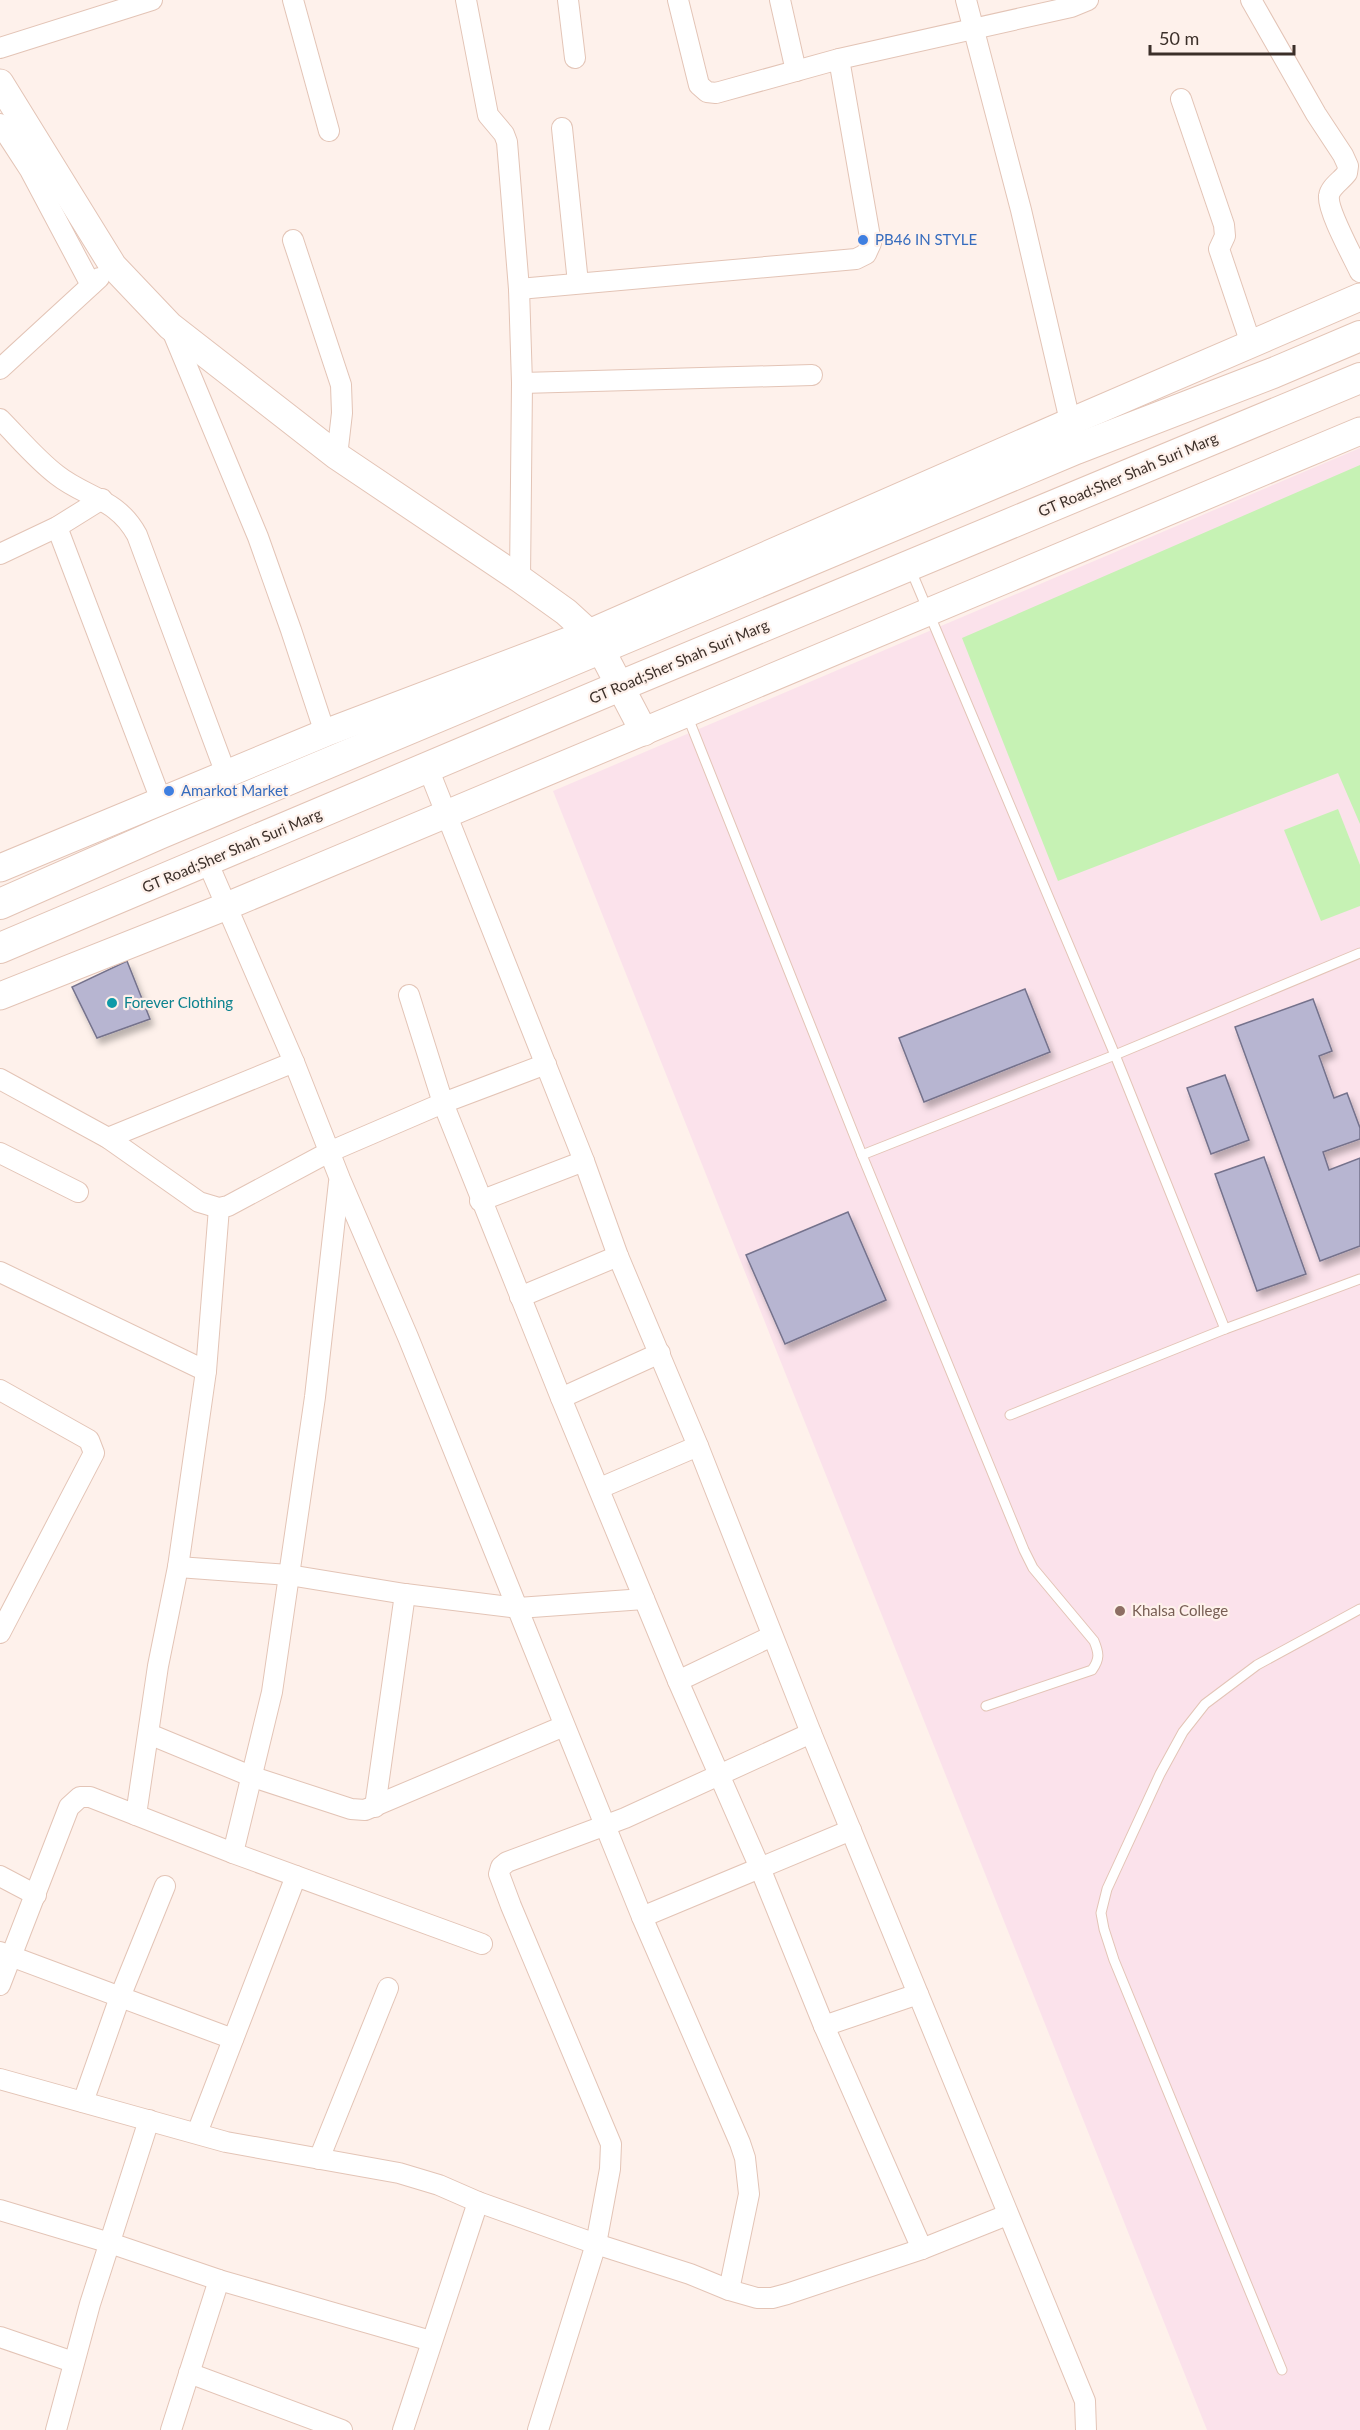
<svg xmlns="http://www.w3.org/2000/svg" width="1360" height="2430" viewBox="0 0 1360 2430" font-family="Lato,sans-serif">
  <defs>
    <filter id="shadow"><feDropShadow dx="3.5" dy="6" stdDeviation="3" flood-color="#0004"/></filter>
  </defs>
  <rect width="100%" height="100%" fill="#fef1eb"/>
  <!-- education -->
  <path fill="#fbe2eb" d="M1360 448V2430H1207L553 791Z"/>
  <!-- green -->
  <g fill="#c6f2b4">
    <path d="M1360 465V824L1338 773 1058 881 962 638Z"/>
    <path d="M1338 809 1360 865V906L1321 921 1284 830Z"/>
  </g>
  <!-- building -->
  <g fill="#b7b5d1" stroke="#74728c" stroke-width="1.5" filter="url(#shadow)">
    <path d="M127 961 150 1019 97 1038 72 987Z"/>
    <path d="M1025 989 1050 1052 924 1102 899 1038Z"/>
    <path d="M1313 999 1332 1051 1319 1056 1334 1098 1347 1093 1360 1128V1139L1323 1152 1329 1170 1360 1158V1246L1320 1261 1235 1027Z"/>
    <path d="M1225 1075 1249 1140 1211 1154 1187 1088Z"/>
    <path d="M1264 1157 1306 1274 1257 1291 1215 1174Z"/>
    <path d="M848 1212 886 1300 785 1344 746 1255Z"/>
  </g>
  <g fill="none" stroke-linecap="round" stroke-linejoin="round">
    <defs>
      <g id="service">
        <path d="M910 568 1115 1055 1225 1329"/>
        <path d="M687 715 862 1155 1024 1550 1033 1568 1094 1641C1099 1653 1100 1659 1092 1670L986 1706"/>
        <path d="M862 1155 1115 1055 1360 953"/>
        <path d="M1010 1415 1225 1329 1360 1279"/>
        <path d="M1282 2370 1114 1960 1104 1929 1101 1913 1107 1889 1160 1774 1183 1732 1205 1704 1257 1665 1360 1609"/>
      </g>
      <g id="minor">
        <path d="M293 0 329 131"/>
        <path d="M466 0 488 115 504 134 507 142 519 289 522 383 520 579"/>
        <path d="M568 0 575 58"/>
        <path d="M678 0 699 85 707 92 716 93 839 59 1071 7 1088 0"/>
        <path d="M780 0 796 71"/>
        <path d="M966 0 1021 210 1073 434"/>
        <path d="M1251 0 1316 114 1343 155 1348 166 1347 173C1342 180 1330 187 1329 196 1327 210 1353 257 1360 272"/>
        <path d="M0 48 152 0"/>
        <path d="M1181 99 1224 225 1225 236 1219 249 1251 344"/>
        <path d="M0 124 30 170 91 285"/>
        <path d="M562 128 578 283"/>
        <path d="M293 240 341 385 342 413 337 456"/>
        <path d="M519 289 856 259 866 254 871 243 839 59"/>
        <path d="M171 328 258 537 291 630 325 733"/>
        <path d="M0 369 99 278"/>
        <path d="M522 383 812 375"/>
        <path d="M0 419C18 437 36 459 57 475 86 498 117 498 137 535L226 774"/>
        <path d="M57 527 162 803"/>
        <path d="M0 554 57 527 102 499"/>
        <path d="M428 768 584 1161 618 1256 698 1446 811 1733 1085 2401 1086 2430"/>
        <path d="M207 861 294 1062 340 1179 408 1337 642 1917 740 2143 745 2158 749 2194 729 2290"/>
        <path d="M409 995 443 1103 561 1398 678 1681 760 1868 824 2026 922 2249"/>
        <path d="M0 1079 108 1138 199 1202 219 1208 228 1206 329 1152 443 1103 546 1064"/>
        <path d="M108 1138 294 1062"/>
        <path d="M0 1153 78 1192"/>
        <path d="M480 1201 584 1161"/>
        <path d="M0 1272 206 1371"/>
        <path d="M520 1297 618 1256"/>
        <path d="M0 1390 89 1440 94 1453 0 1633"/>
        <path d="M561 1398 660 1353"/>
        <path d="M600 1488 698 1446"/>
        <path d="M178 1567 289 1575 405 1594 518 1608 644 1599"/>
        <path d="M678 1681 772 1636"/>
        <path d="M149 1734 253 1777 351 1809 365 1810 564 1726"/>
        <path d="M375 1807 405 1594"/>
        <path d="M136 1815 158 1666 178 1567 206 1371 219 1208"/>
        <path d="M233 1853 272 1692 315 1397 339 1182"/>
        <path d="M0 1876 36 1895"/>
        <path d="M642 1917 851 1830"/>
        <path d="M0 1952 233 2039"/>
        <path d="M0 1985 69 1807 80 1797H90L233 1853 482 1944"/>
        <path d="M824 2026 918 1994"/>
        <path d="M0 2079 226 2142 399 2173 439 2185 478 2202 596 2244 690 2274 729 2290 757 2298H772L787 2294 922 2249 1007 2215"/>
        <path d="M83 2102 120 1997 165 1886"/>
        <path d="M197 2133 296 1876"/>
        <path d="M319 2159 388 1988"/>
        <path d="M0 2210 110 2243 219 2280 431 2341"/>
        <path d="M0 2337 73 2362"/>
        <path d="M189 2373 342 2430"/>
        <path d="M56 2430 90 2304 149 2120"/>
        <path d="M171 2430 219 2280"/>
        <path d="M403 2430 478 2202"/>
        <path d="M538 2430 596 2244 610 2169 611 2144 511 1906 499 1874 501 1867 507 1862 625 1818 811 1733"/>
      </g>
      <g id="secondary">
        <path d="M0 83 113 266 170 326 337 456 520 579 566 612 589 633 600 648 644 732"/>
        <path d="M0 868 325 733 589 633 1070 422 1360 297"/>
        <path d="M0 996 227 906 1360 431"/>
      </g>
      <g id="primary">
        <path d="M0 904 159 834 1076 449 1273 373 1360 336"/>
        <path d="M0 948 620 686 1360 378"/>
      </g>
    </defs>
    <!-- service casing -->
    <use href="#service" stroke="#e3c4b6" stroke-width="11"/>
    <!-- minor casing -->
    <use href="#minor" stroke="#e3c4b6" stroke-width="22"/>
    <!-- secondary casing -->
    <use href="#secondary" stroke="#e3c4b6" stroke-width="29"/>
    <!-- primary casing -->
    <use href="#primary" stroke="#e3c4b6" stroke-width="32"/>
    <!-- service -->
    <use href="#service" stroke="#fff" stroke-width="9"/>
    <!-- minor -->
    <use href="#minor" stroke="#fff" stroke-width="20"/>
    <!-- secondary -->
    <use href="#secondary" stroke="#fff" stroke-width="27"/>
    <!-- primary -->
    <use href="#primary" stroke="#fff" stroke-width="30"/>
  </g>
  <!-- markers -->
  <g fill="#3f7fe0" stroke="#fef1eb" stroke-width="2">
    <circle cx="863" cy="240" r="6"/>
    <circle cx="169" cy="791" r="6"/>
  </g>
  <circle fill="#0f9aa8" stroke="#fef1eb" stroke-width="2" cx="112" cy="1003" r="6"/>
  <circle fill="#8d6e63" stroke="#fef1eb" stroke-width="2" cx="1120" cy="1611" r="6"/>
  <g text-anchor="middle" stroke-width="4.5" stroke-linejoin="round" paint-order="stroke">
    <!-- shop labels -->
    <g font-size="15" fill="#366cbe" stroke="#fef1eb" text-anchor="start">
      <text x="875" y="245">PB46 IN STYLE</text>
      <text x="181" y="796">Amarkot Market</text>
    </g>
    <!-- street labels -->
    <g font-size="15" fill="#3b2f29" stroke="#fef1eb">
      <text transform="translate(1128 475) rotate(-23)" y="5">GT Road;Sher Shah Suri Marg</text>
      <text transform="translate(679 662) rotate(-23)" y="5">GT Road;Sher Shah Suri Marg</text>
      <text transform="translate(232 851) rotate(-23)" y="5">GT Road;Sher Shah Suri Marg</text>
    </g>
    <!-- culture labels -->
    <g font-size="15" fill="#0d838f" stroke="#fef1eb" text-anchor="start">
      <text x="124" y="1008">Forever Clothing</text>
    </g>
    <!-- education labels -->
    <g font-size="15" fill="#785e54" stroke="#fef1eb" text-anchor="start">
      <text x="1132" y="1616">Khalsa College</text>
    </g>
  </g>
  <!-- scale -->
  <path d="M1150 45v9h144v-9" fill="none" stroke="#3b2f29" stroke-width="3"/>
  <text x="1159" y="45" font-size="18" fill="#3b2f29" stroke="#fef1eb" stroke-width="4.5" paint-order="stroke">50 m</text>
</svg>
